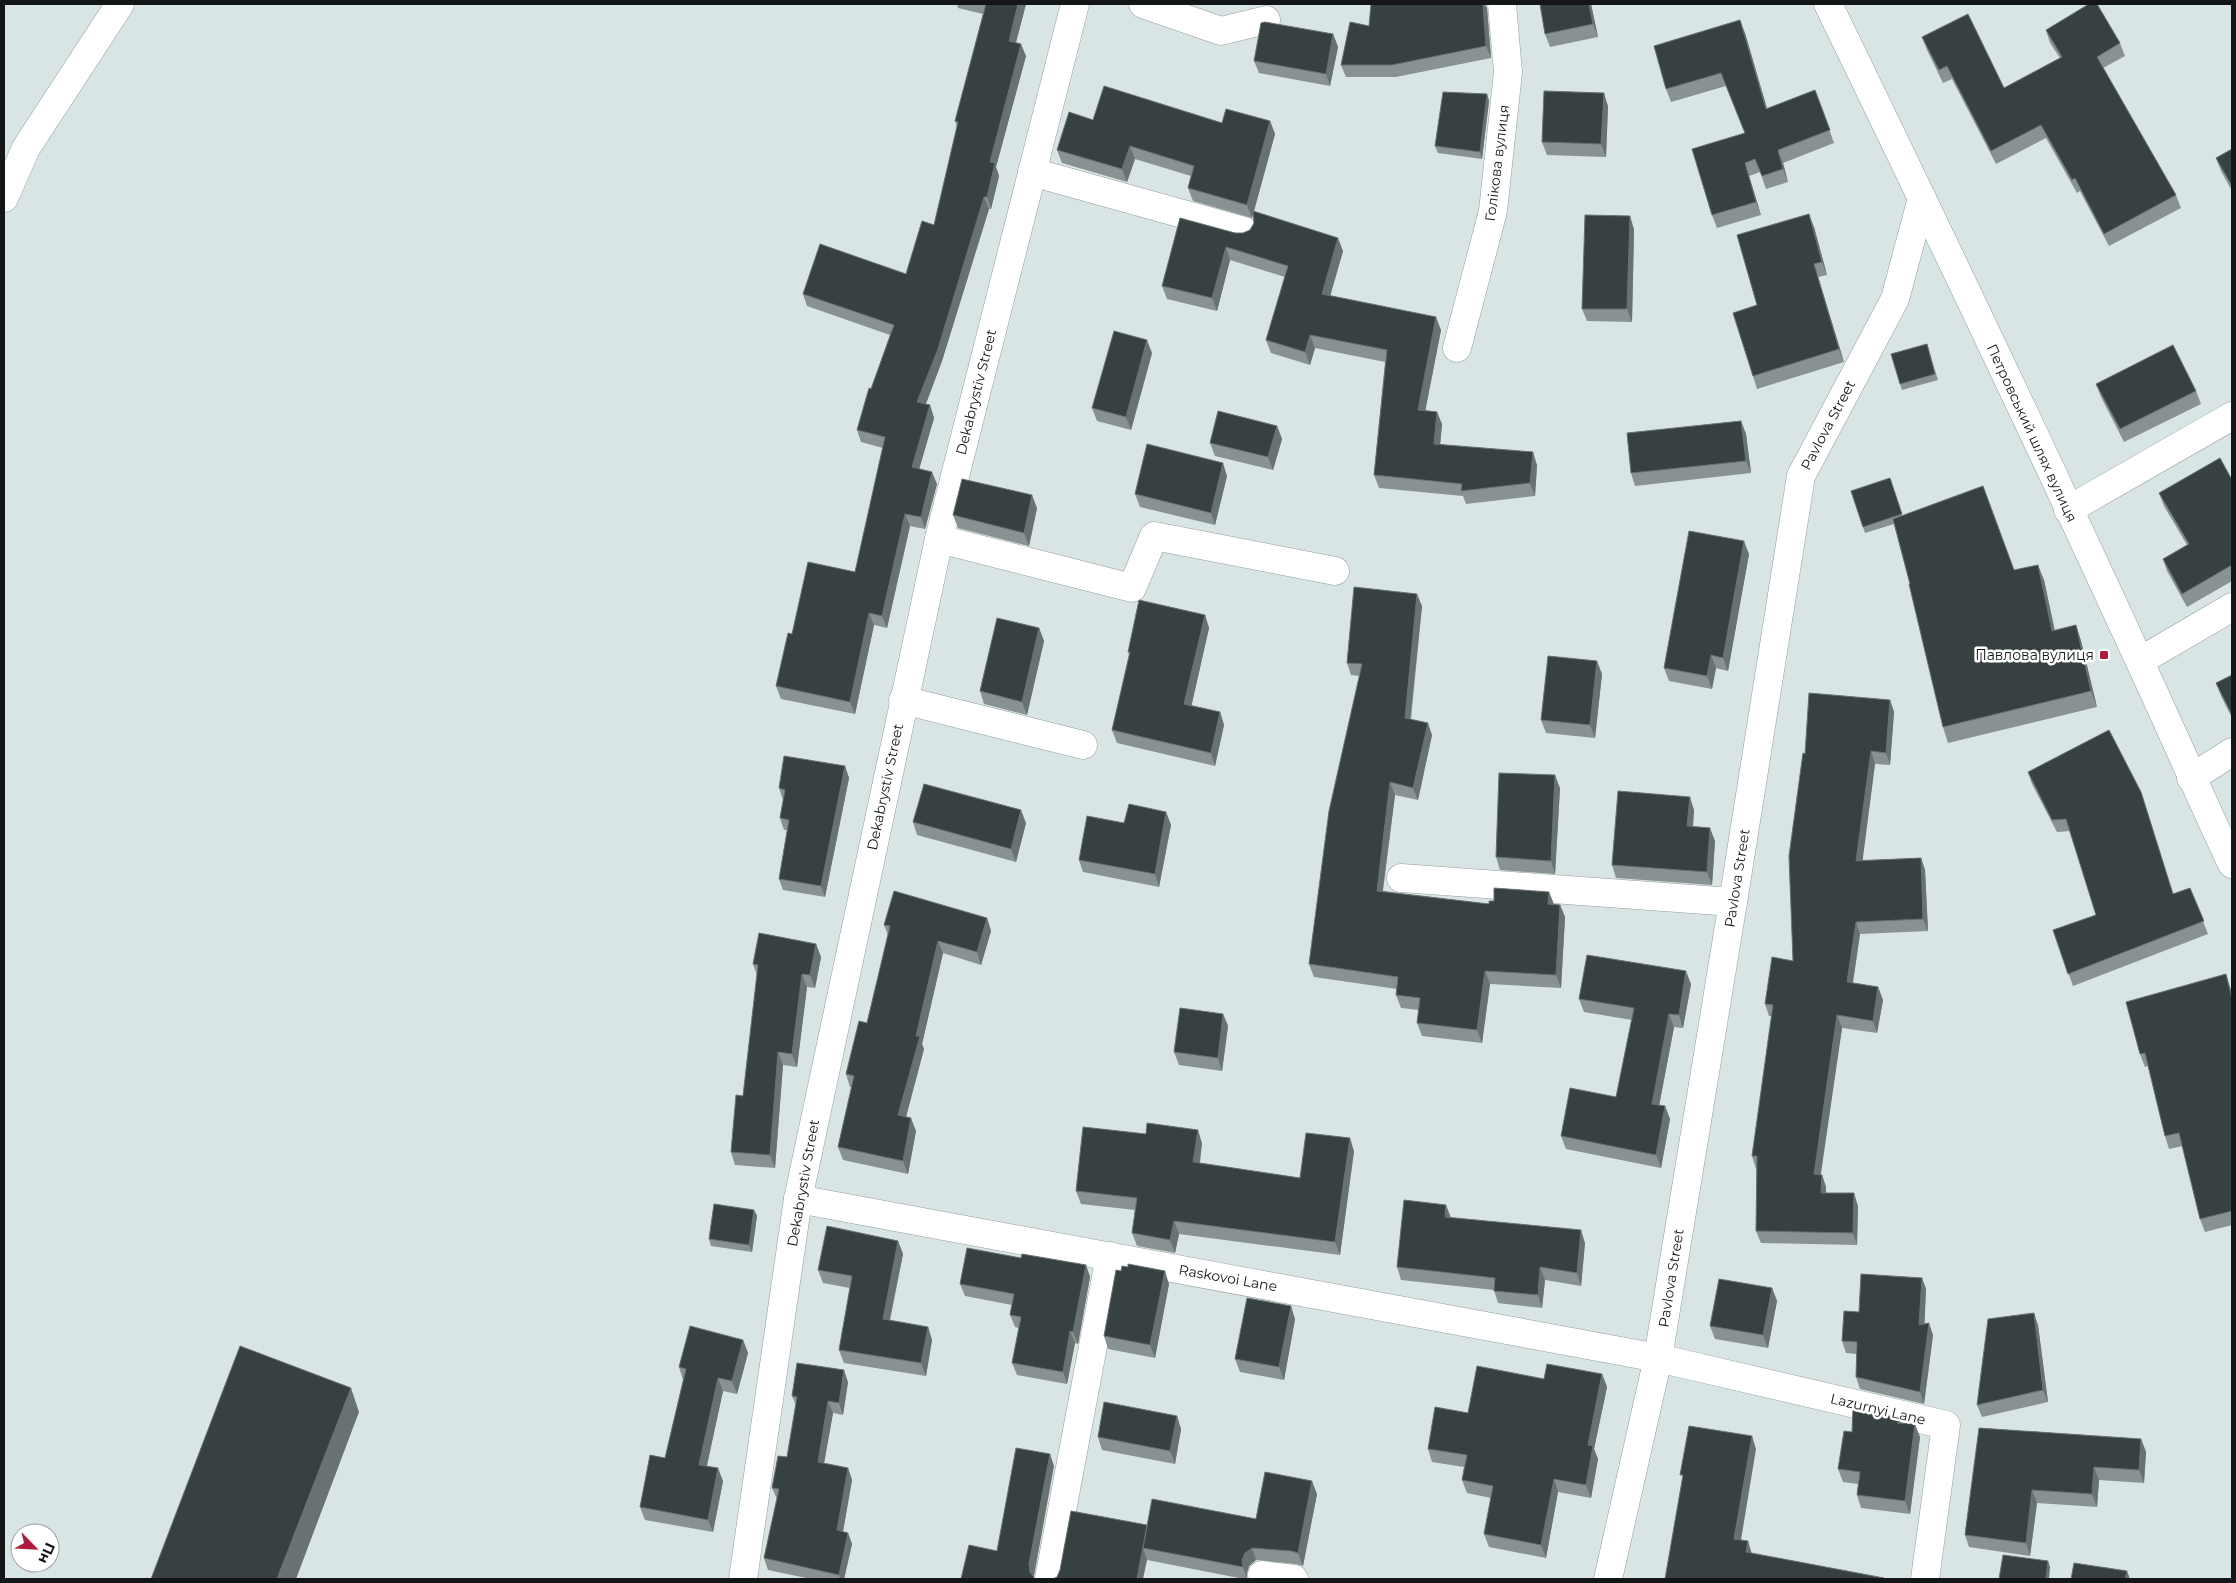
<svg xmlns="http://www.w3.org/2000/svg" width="2236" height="1583" viewBox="0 0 2236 1583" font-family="Montserrat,sans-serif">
  <rect width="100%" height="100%" fill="#d9e4e5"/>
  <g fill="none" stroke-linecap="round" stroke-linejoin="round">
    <defs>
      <g id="minor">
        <path d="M1143 4 1221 31 1266 20"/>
        <path d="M1828 4C1934 222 2038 440 2139 660 2171 728 2200 797 2232 864"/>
        <path d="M1032 172 1244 231"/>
        <path d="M4 198 26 148 120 4"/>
        <path d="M1457 348 1493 211 1508 72 1502 4"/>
        <path d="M2068 510 2232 416"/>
        <path d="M939 539 1132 588 1154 536 1335 571"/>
        <path d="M2140 661 2232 607"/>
        <path d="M903 700 1083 745"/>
        <path d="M2191 778 2232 752"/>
        <path d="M1401 878 1733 902"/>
        <path d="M798 1199 1658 1358 1946 1425 1925 1579"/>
        <path d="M1262 1575 1294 1579"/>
        <path d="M743 1579 798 1199 939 539 1075 4"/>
        <path d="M1049 1579 1110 1256"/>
        <path d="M1608 1579 1658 1358 1733 902 1801 476 1895 299 1922 198"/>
      </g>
    </defs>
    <!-- minor casing -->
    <use href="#minor" stroke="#939d9e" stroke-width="29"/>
    <!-- minor -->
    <use href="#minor" stroke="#fff" stroke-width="28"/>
  </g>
  <!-- wall -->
  <g fill="#889293">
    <path d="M957 4H1026L1016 43 1026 56 996 167 999 176 991 209H989L942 361 926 404 930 405 934 418 919 469 937 484 925 529 910 526 887 628 874 625 855 714 781 699 776 686 792 634 855 572 883 448 861 442 857 430 890 335 807 306 803 294 906 274 934 225 957 127 955 121 983 14 958 8Z"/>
    <path d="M1540 4H1591L1598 37 1550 47 1545 34Z"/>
    <path d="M1487 8 1491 58 1396 77H1346L1341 65 1369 26Z"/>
    <path d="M2046 30 2120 43 2125 56 2103 68 2176 195 2181 208 2109 246 2080 191 2077 193 2046 138 1996 164 1952 79 1943 83 1927 50 1922 37 2004 88 2060 58 2050 43Z"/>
    <path d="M1745 33 1767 109 1815 90 1834 143 1783 163 1788 182 1766 189 1760 172 1749 176 1761 215 1717 228 1712 215 1745 134 1726 86 1671 102 1666 89Z"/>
    <path d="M1333 34 1338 47 1330 86 1259 73 1254 61Z"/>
    <path d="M1487 94 1489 101 1482 159 1438 153 1435 146Z"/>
    <path d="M1608 106 1606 157 1547 155 1542 142Z"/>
    <path d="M1093 120 1222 123 1270 121 1275 134 1254 211 1343 251 1330 296 1441 330 1425 410 1437 412 1442 424 1440 445 1537 465 1535 496 1466 504 1463 496 1379 488 1374 475 1385 362 1315 348 1310 365 1271 353 1266 340 1285 277 1230 260 1217 311 1167 299 1162 286 1235 233H1243L1250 230 1254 223 1253 215 1252 218 1193 201 1188 188 1191 176 1135 159 1127 182 1062 163 1057 150Z"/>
    <path d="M2232 149V191L2221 171 2216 158Z"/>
    <path d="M1814 227 1827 275 1818 277 1844 362 1757 389 1753 376 1757 305Z"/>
    <path d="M1634 229 1632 322 1587 321 1582 309Z"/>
    <path d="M1927 344 1938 380 1902 390 1900 384Z"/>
    <path d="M1152 353 1131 430 1097 421 1092 408Z"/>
    <path d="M2096 384 2196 391 2201 404 2124 442 2101 397Z"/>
    <path d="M1741 421 1746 434 1751 473 1635 486 1631 473Z"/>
    <path d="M1277 426 1282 439 1273 470 1215 456 1210 443Z"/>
    <path d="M1227 476 1215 525 1140 507 1135 494Z"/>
    <path d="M1890 478 1902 516 2014 570 2044 580 2055 631 2076 625 2081 641 2097 707 1948 743 1943 727 1910 584 1894 524 1865 533 1851 491Z"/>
    <path d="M2232 480V581L2187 607 2167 571 2163 559 2187 545 2164 506 2159 493Z"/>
    <path d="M1037 508 1029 546 958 528 953 515Z"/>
    <path d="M1749 554 1728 671 1716 668 1712 689 1669 681 1664 668Z"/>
    <path d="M1422 606 1411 719 1432 735 1418 800 1395 795 1383 891 1489 904 1494 901 1549 892 1554 904 1560 905 1565 917 1561 988 1490 984 1482 1043 1422 1036 1417 1023 1419 1010 1401 1008 1396 995 1397 989 1314 977 1309 964 1359 676 1351 675 1347 663Z"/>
    <path d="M1205 615 1209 628 1191 706 1220 712 1224 725 1215 766 1117 743 1112 730 1129 655 1128 652Z"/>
    <path d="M1039 628 1044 641 1027 715 984 704 980 691Z"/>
    <path d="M1602 674 1595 738 1546 733 1541 720Z"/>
    <path d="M2232 675V718L2221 696 2216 683Z"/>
    <path d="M1890 700 1894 712 1890 765 1875 764 1862 860 1921 858 1925 870 1928 931 1860 934 1853 983 1878 987 1883 1000 1877 1033 1842 1028 1820 1175H1822L1826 1187V1193L1858 1206 1857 1245 1761 1243 1756 1231 1757 1168 1756 1169 1752 1156 1772 1016H1769L1765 1004 1793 961 1805 754Z"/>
    <path d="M845 766 849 778 825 897 783 890 779 879 787 830H784L780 818 783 800 779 788Z"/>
    <path d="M2028 772 2141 792 2173 894 2190 888 2208 934 2073 986 2053 930 2096 915 2070 831 2057 832 2032 784Z"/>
    <path d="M1560 788 1555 874 1500 870 1496 857Z"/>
    <path d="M1694 810 1693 827 1715 841 1712 885 1616 878 1612 865Z"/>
    <path d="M1166 812 1171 825 1159 887 1083 872 1079 860 1124 823Z"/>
    <path d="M913 822 1026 823 1016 862 917 835Z"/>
    <path d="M987 918 991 931 981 965 943 953 922 1044 924 1049 906 1117 916 1131 908 1174 843 1160 838 1147 852 1087H850L846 1074 867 1023 888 935 884 925Z"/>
    <path d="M816 944 821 957 815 988 807 987 797 1067 783 1065 775 1168 735 1165 731 1152 743 1096 757 975 753 964Z"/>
    <path d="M1691 984 1683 1028 1674 1027 1659 1105 1665 1106 1670 1119 1661 1168 1566 1149 1561 1136 1616 1097 1632 1020 1584 1012 1579 999Z"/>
    <path d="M2230 987 2232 994V1225L2205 1232 2200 1219 2183 1146 2169 1149 2165 1136 2148 1066 2145 1067 2140 1054Z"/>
    <path d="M1223 1014 1228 1026 1222 1071 1179 1065 1174 1052Z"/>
    <path d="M1202 1143 1200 1163 1300 1178 1354 1151 1340 1255 1179 1234 1175 1253 1137 1246 1132 1233 1135 1210 1081 1204 1076 1191Z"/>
    <path d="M754 1210 757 1216 752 1252 711 1246 709 1239Z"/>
    <path d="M1451 1218 1585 1243 1581 1286 1545 1280 1542 1308 1498 1303 1494 1290 1401 1280 1397 1267Z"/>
    <path d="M898 1241 903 1254 890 1321 928 1327 932 1340 926 1376 844 1363 839 1350 850 1288 823 1283 818 1270Z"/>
    <path d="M1021 1258 1086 1265 1090 1277 1078 1344 1075 1343 1067 1384 1017 1375 1012 1363 1019 1328 1015 1327 1010 1315 1012 1305 965 1296 960 1284Z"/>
    <path d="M1922 1278 1926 1289 1924 1324 1933 1335 1924 1404 1860 1389 1856 1377 1857 1354 1846 1353 1842 1341 1859 1312Z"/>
    <path d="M1169 1284 1155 1358 1108 1349 1104 1336Z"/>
    <path d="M1772 1288 1777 1301 1768 1348 1715 1339 1710 1326Z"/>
    <path d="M1295 1319 1284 1380 1240 1372 1235 1359Z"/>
    <path d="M2038 1325 2048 1402 1982 1417 1977 1405Z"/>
    <path d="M743 1340 748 1353 737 1394 723 1391 707 1466 723 1481 713 1532 645 1520 640 1507 665 1458 683 1380 679 1367Z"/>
    <path d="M1602 1374 1607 1387 1594 1449 1598 1459 1591 1498 1558 1492 1546 1558 1489 1547 1484 1534 1491 1498 1467 1493 1462 1480 1464 1467 1432 1462 1428 1449 1468 1413 1544 1379Z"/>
    <path d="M848 1382 843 1415 833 1413 824 1464 848 1468 852 1480 843 1532 848 1533 852 1544 844 1579H811L768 1570 764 1558 777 1499 772 1488 787 1457 796 1405 792 1396Z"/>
    <path d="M1177 1416 1181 1429 1175 1464 1102 1450 1098 1437Z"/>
    <path d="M1907 1420 1908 1423 1920 1437 1910 1514 1861 1508 1857 1495 1858 1484 1843 1482 1838 1469 1852 1432Z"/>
    <path d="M1979 1428 2141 1439 2146 1452 2144 1483 2099 1480 2097 1507 2037 1503 2030 1556 1969 1547 1965 1535Z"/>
    <path d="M1317 1494 1303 1566 1296 1564 1256 1560 1249 1566 1247 1573V1579H1244L1147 1560 1053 1579 1147 1525 1256 1519Z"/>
  </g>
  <!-- shaded-wall -->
  <g fill="#687272">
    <path d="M1018 4H1026L1013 53 1009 41Z"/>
    <path d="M1483 4H1485L1487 8 1491 58 1486 46Z"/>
    <path d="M1589 4H1591L1598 37 1593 24Z"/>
    <path d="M1740 20 1745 33 1771 122 1766 109Z"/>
    <path d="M1333 34 1338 47 1330 86 1326 74Z"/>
    <path d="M1021 44 1026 56 996 167 999 176 991 209 987 197 990 162Z"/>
    <path d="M1604 93 1608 106 1606 157 1601 144Z"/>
    <path d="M1487 94 1489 101 1482 159 1480 152Z"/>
    <path d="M1270 121 1275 134 1252 218 1247 205Z"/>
    <path d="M1130 146 1135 159 1127 182 1122 169Z"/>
    <path d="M1778 150 1783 163 1788 182 1783 169Z"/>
    <path d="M1745 163 1761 215 1756 202Z"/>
    <path d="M984 197 989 209 942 361 922 414 917 402Z"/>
    <path d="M1809 214 1814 227 1827 275 1822 262Z"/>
    <path d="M1630 216 1634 229 1632 322 1627 309Z"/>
    <path d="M1338 238 1343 251 1327 307 1322 294Z"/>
    <path d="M1226 247 1230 260 1217 311 1212 298Z"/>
    <path d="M1814 264 1818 277 1844 362 1839 349Z"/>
    <path d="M1436 317 1441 330 1423 423 1418 410Z"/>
    <path d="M1310 335 1315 348 1310 365 1305 352Z"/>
    <path d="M1147 340 1152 353 1131 430 1126 417Z"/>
    <path d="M930 405 934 418 916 480 912 467Z"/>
    <path d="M1437 412 1442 424 1439 457 1434 444Z"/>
    <path d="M1741 421 1746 434 1751 473 1746 461Z"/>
    <path d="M1277 426 1282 439 1273 470 1268 457Z"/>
    <path d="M1533 452 1537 465 1535 496 1530 483Z"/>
    <path d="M1223 463 1227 476 1215 525 1211 513Z"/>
    <path d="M932 472 937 484 925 529 921 517Z"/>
    <path d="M1032 495 1037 508 1029 546 1024 533Z"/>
    <path d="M905 514 910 526 887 628 882 616Z"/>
    <path d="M1744 541 1749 554 1728 671 1723 658Z"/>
    <path d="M2038 565 2044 580 2058 647 2052 631Z"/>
    <path d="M1417 594 1422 606 1409 730 1405 718Z"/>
    <path d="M869 613 874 625 855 714 850 702Z"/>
    <path d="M1205 615 1209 628 1189 717 1184 704Z"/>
    <path d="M2076 625 2081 641 2097 707 2091 691Z"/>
    <path d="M1039 628 1044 641 1027 715 1022 702Z"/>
    <path d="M1711 655 1716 668 1712 689 1707 676Z"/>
    <path d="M1597 661 1602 674 1595 738 1590 725Z"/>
    <path d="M1890 700 1894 712 1890 765 1886 753Z"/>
    <path d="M1220 712 1224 725 1215 766 1211 753Z"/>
    <path d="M1428 723 1432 735 1418 800 1413 788Z"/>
    <path d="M1871 751 1875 764 1861 873 1856 861Z"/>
    <path d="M845 766 849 778 825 897 821 886Z"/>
    <path d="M1555 775 1560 788 1555 874 1551 861Z"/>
    <path d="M1390 782 1395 795 1381 903 1377 891Z"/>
    <path d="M1690 797 1694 810 1692 839 1687 826Z"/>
    <path d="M1021 810 1026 823 1016 862 1011 849Z"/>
    <path d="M1166 812 1171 825 1159 887 1155 874Z"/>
    <path d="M1710 828 1715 841 1712 885 1707 872Z"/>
    <path d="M1921 858 1925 870 1928 931 1923 919Z"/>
    <path d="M1549 892 1554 905 1548 904Z"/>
    <path d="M1560 905 1565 917 1561 988 1556 975Z"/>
    <path d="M987 918 991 931 981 965 977 952Z"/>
    <path d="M1856 922 1860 934 1851 994 1847 982Z"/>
    <path d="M938 941 943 953 922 1044 924 1049 903 1128 898 1115Z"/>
    <path d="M816 944 821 957 815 988 810 975Z"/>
    <path d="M1485 971 1490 984 1482 1043 1477 1030Z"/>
    <path d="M1686 971 1691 984 1683 1028 1679 1015Z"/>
    <path d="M802 974 807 987 797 1067 792 1054Z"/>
    <path d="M2226 974 2230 987 2232 994V999Z"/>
    <path d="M1878 987 1883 1000 1877 1033 1873 1021Z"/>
    <path d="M1223 1014 1228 1026 1222 1071 1218 1058Z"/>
    <path d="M1669 1014 1674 1027 1657 1117 1652 1104Z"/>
    <path d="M1837 1015 1842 1028 1819 1187 1814 1174Z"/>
    <path d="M778 1052 783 1065 775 1168 770 1155Z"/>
    <path d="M1665 1106 1670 1119 1661 1168 1656 1155Z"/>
    <path d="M911 1118 916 1131 908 1174 903 1161Z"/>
    <path d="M1198 1130 1202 1143 1198 1175 1193 1162Z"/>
    <path d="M1350 1138 1354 1151 1340 1255 1335 1242Z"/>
    <path d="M1822 1175 1826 1187V1205L1821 1193Z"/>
    <path d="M1854 1193 1858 1206 1857 1245 1853 1233Z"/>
    <path d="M1446 1205 1451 1218 1445 1217Z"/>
    <path d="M754 1210 757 1216 752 1252 749 1245Z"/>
    <path d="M1174 1221 1179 1234 1175 1253 1170 1240Z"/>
    <path d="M1581 1230 1585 1243 1581 1286 1577 1273Z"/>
    <path d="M898 1241 903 1254 887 1332 883 1319Z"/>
    <path d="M1086 1265 1090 1277 1078 1344 1073 1332Z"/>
    <path d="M1540 1267 1545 1280 1542 1308 1538 1295Z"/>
    <path d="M1165 1271 1169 1284 1155 1358 1150 1345Z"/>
    <path d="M1922 1278 1926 1289 1924 1337 1919 1325Z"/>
    <path d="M1772 1288 1777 1301 1768 1348 1763 1335Z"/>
    <path d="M1291 1306 1295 1319 1284 1380 1279 1367Z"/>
    <path d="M2034 1313 2038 1325 2048 1402 2043 1390Z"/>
    <path d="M1929 1323 1933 1335 1924 1404 1920 1392Z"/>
    <path d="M928 1327 932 1340 926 1376 921 1363Z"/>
    <path d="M1070 1331 1075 1343 1067 1384 1063 1372Z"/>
    <path d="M743 1340 748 1353 737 1394 732 1381Z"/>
    <path d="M844 1370 848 1382 843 1415 839 1403Z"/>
    <path d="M1602 1374 1607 1387 1594 1449 1598 1459 1591 1498 1586 1485 1588 1445Z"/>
    <path d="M718 1378 723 1391 704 1478 699 1465Z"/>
    <path d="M351 1388 359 1412 296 1579H277Z"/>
    <path d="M828 1401 833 1413 822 1474 818 1462Z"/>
    <path d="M1177 1416 1181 1429 1175 1464 1170 1451Z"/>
    <path d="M1915 1424 1920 1437 1910 1514 1905 1501Z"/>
    <path d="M1752 1436 1756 1449 1739 1552 1734 1539Z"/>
    <path d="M2141 1439 2146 1452 2144 1483 2139 1470Z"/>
    <path d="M1050 1454 1054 1466 1034 1576V1579L1030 1572 1029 1564Z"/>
    <path d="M2094 1467 2099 1480 2097 1507 2092 1494Z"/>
    <path d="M718 1468 723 1481 713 1532 708 1520Z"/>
    <path d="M848 1468 852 1480 841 1542 837 1530Z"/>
    <path d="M1554 1479 1558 1492 1546 1558 1541 1545Z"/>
    <path d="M1312 1481 1317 1494 1303 1566 1298 1553Z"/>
    <path d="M2032 1490 2037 1503 2030 1556 2026 1543Z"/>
    <path d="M848 1533 852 1544 844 1579H840L839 1575Z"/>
    <path d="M1748 1541 1752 1554 1746 1552Z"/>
    <path d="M1143 1548 1147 1560 1143 1579H1137Z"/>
    <path d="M1252 1548 1256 1560 1249 1566 1247 1573V1579L1243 1567 1242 1560 1245 1553Z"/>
    <path d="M2048 1561 2050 1567 2049 1579H2046Z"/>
    <path d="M2127 1571 2130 1579H2125Z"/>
  </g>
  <!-- building -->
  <g fill="#384141" stroke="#687272">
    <path d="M986 4H1018L1009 41 1021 44 990 162 995 163 987 197H984L938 349 917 402 930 405 912 467 932 472 921 517 905 514 882 616 869 613 850 702 776 686 788 633 792 634 808 562 855 572 885 437 857 430 869 388 871 389 894 325 803 294 820 244 906 274 922 221 934 225 958 122 955 121Z"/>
    <path d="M1371 4H1483L1486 46 1392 65H1341L1350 22 1369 26Z"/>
    <path d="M1540 4H1589L1593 24 1545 34Z"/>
    <path d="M2089 4H2097L2120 43 2097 57 2176 195 2104 234 2075 178 2072 180 2041 125 1991 151 1947 66 1939 70 1922 37 1968 14 2004 88 2062 57 2046 30Z"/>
    <path d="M1740 20 1766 109 1815 90 1830 130 1778 150 1783 169 1762 176 1755 159 1745 163 1756 202 1712 215 1692 149 1745 133 1721 73 1666 89 1654 46Z"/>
    <path d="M1265 22 1333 34 1326 74 1254 61 1261 23Z"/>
    <path d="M1104 86 1222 123 1226 109 1270 121 1247 205 1188 188 1194 166 1130 146 1122 169 1057 150 1069 112 1093 120Z"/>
    <path d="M1544 91 1604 93 1601 144 1542 142Z"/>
    <path d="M1443 92 1487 94 1480 152 1435 146Z"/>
    <path d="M2232 149V186L2216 158Z"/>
    <path d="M1253 211 1338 238 1322 294 1436 317 1418 410 1437 412 1434 444 1533 452 1530 483 1461 491 1462 484 1374 475 1387 350 1310 335 1305 352 1266 340 1288 266 1226 247 1212 298 1162 286 1180 218 1235 233H1243L1250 230 1254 223Z"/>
    <path d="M1809 214 1822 262 1814 264 1839 349 1753 376 1733 313 1757 305 1737 235Z"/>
    <path d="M1585 215 1630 216 1627 309H1582Z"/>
    <path d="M1114 331 1147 340 1126 417 1092 408Z"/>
    <path d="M1927 344 1935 374 1900 384 1891 354Z"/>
    <path d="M2173 345 2196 391 2120 429 2096 384Z"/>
    <path d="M1218 411 1277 426 1268 457 1210 443Z"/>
    <path d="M1741 421 1746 461 1631 473 1627 433Z"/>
    <path d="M1147 444 1223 463 1211 513 1135 494Z"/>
    <path d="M2220 458 2232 480V565L2182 594 2163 559 2189 544 2159 493Z"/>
    <path d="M1890 478 1902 514 1863 527 1851 491Z"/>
    <path d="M962 479 1032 495 1024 533 953 515Z"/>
    <path d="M1983 486 2014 570 2038 565 2052 631 2076 625 2091 691 1943 727 1909 584H1910L1893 519Z"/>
    <path d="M1689 531 1744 541 1723 658 1711 655 1707 676 1664 668Z"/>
    <path d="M1354 587 1417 594 1405 718 1428 723 1413 788 1390 782 1377 891 1489 904V901H1494V888L1549 892 1548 904 1560 905 1556 975 1485 971 1477 1030 1417 1023 1420 998 1396 995 1398 977 1309 964 1329 811 1362 664 1347 663Z"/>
    <path d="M1139 600 1205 615 1184 704 1220 712 1211 753 1112 730 1130 652H1128Z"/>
    <path d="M997 618 1039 628 1022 702 980 691Z"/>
    <path d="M1548 656 1597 661 1590 725 1541 720Z"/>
    <path d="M2232 675V715L2216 683Z"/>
    <path d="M1809 693 1890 700 1886 753 1871 751 1856 861 1921 858 1923 919 1856 922 1847 982 1878 987 1873 1021 1837 1015 1814 1174 1822 1175 1821 1193H1854L1853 1233 1756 1231 1757 1156H1752L1773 1005 1765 1004 1772 957 1793 961 1789 856 1803 753 1805 754Z"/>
    <path d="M2109 730 2141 792 2173 894 2190 888 2204 921 2068 974 2053 930 2096 915 2066 819 2052 820 2028 772Z"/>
    <path d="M784 756 845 766 821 886 779 879 789 820 780 818 785 790 779 788Z"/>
    <path d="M1499 773 1555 775 1551 861 1496 857Z"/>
    <path d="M924 784 1021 810 1011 849 913 822Z"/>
    <path d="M1618 791 1690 797 1687 826 1710 828 1707 872 1612 865Z"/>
    <path d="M1129 804 1166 812 1155 874 1079 860 1087 816 1124 823Z"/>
    <path d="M894 891 987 918 977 952 938 941 916 1036H920L898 1115 911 1118 903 1161 838 1147 854 1076 846 1074 859 1021 867 1023 890 926 884 925Z"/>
    <path d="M759 933 816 944 810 975 802 974 792 1054 778 1052 770 1155 731 1152 736 1095 743 1096 758 965 753 964Z"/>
    <path d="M1587 955 1686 971 1679 1015 1669 1014 1652 1104 1665 1106 1656 1155 1561 1136 1570 1088 1616 1097 1634 1008 1579 999Z"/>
    <path d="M2226 974 2232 999V1211L2200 1219 2179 1133 2165 1136 2145 1053 2140 1054 2126 1002Z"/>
    <path d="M1180 1008 1223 1014 1218 1058 1174 1052Z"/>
    <path d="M1147 1123 1198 1130 1193 1162 1300 1178 1306 1133 1350 1138 1335 1242 1174 1221 1170 1240 1132 1233 1137 1198 1076 1191 1083 1127 1146 1134Z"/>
    <path d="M1404 1200 1446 1205 1445 1217 1581 1230 1577 1273 1540 1267 1538 1295 1494 1291 1495 1278 1397 1267Z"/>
    <path d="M714 1204 754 1210 749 1245 709 1239Z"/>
    <path d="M827 1226 898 1241 883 1319 928 1327 921 1363 839 1350 852 1276 818 1270Z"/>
    <path d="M967 1248 1021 1258 1022 1254 1086 1265 1073 1332 1070 1331 1063 1372 1012 1363 1021 1317 1010 1315 1014 1294 960 1284Z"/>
    <path d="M1128 1264 1165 1271 1150 1345 1104 1336 1116 1270 1121 1271 1122 1266 1128 1267Z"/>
    <path d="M1861 1274 1922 1278 1919 1325 1929 1323 1920 1392 1856 1377 1857 1342 1842 1341 1844 1311 1859 1312Z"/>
    <path d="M1719 1279 1772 1288 1763 1335 1710 1326Z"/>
    <path d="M1247 1298 1291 1306 1279 1367 1235 1359Z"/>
    <path d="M2034 1313 2043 1390 1977 1405 1988 1319Z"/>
    <path d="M690 1326 743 1340 732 1381 718 1378 699 1465 718 1468 708 1520 640 1507 650 1455 665 1458 686 1369 679 1367Z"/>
    <path d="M240 1346 351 1388 277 1579H151Z"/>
    <path d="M797 1363 844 1370 839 1403 828 1401 818 1462 848 1468 837 1530 848 1533 839 1575 764 1558 779 1489 772 1488 778 1456 787 1457 797 1397 792 1396Z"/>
    <path d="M1547 1364 1602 1374 1588 1445 1593 1446 1586 1485 1554 1479 1541 1545 1484 1534 1493 1486 1462 1480 1467 1455 1428 1449 1435 1407 1468 1413 1477 1366 1544 1379Z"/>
    <path d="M1104 1402 1177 1416 1170 1451 1098 1437Z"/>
    <path d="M1853 1408 1907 1420 1897 1423 1915 1424 1905 1501 1857 1495 1860 1472 1838 1469 1844 1431 1852 1432Z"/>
    <path d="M1689 1426 1752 1436 1734 1539 1748 1541 1746 1552 1884 1578V1579H1665L1683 1475H1680Z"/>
    <path d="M1979 1428 2141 1439 2139 1470 2094 1467 2092 1494 2032 1490 2026 1543 1965 1535Z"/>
    <path d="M1016 1448 1050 1454 1029 1564 1030 1572 1035 1579H961L969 1545 997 1551Z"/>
    <path d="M1265 1472 1312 1481 1298 1553 1291 1551 1252 1548 1245 1553 1242 1560 1243 1567 1143 1548 1152 1499 1256 1519Z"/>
    <path d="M1071 1511 1147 1525 1137 1579H1053L1057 1577 1060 1570Z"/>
    <path d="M2003 1555 2048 1561 2046 1579H1999Z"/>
    <path d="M2074 1563 2127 1571 2125 1579H2071Z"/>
  </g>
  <!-- markers -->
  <rect fill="#ae1a3d" stroke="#fff" stroke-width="2" x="2099" y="650" width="10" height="10" rx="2.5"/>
  <g text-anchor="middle" stroke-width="5" stroke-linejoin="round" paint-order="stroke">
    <!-- street labels -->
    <g font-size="14" fill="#131616" stroke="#fff">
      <text transform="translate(1497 163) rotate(-83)" y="5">Голікова вулиця</text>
      <text transform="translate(976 392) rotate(-76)" y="5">Dekabrystiv Street</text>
      <text transform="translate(1828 425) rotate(-62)" y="5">Pavlova Street</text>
      <text transform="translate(2032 433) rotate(65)" y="5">Петровський шлях вулиця</text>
      <text transform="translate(885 787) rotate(-78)" y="5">Dekabrystiv Street</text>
      <text transform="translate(1737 878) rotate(-81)" y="5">Pavlova Street</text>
      <text transform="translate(803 1183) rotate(-80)" y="5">Dekabrystiv Street</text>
      <text transform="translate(1228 1278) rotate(10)" y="5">Raskovoi Lane</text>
      <text transform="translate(1671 1278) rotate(-81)" y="5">Pavlova Street</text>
      <text transform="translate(1878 1409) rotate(13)" y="5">Lazurnyi Lane</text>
    </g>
    <!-- poi labels -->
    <g font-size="14" fill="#131616" stroke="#fff" text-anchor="end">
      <text x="2094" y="660">Павлова вулиця</text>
    </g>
  </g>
  <!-- border -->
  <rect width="2236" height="1583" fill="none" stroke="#131616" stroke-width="10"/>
  <!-- north arrow -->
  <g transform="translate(35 1548) rotate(114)"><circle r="24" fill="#ffffff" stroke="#a1a2a2"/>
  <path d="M0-4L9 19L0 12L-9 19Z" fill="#ae1a3d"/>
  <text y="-8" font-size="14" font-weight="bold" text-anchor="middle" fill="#131616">Пн</text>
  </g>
</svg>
